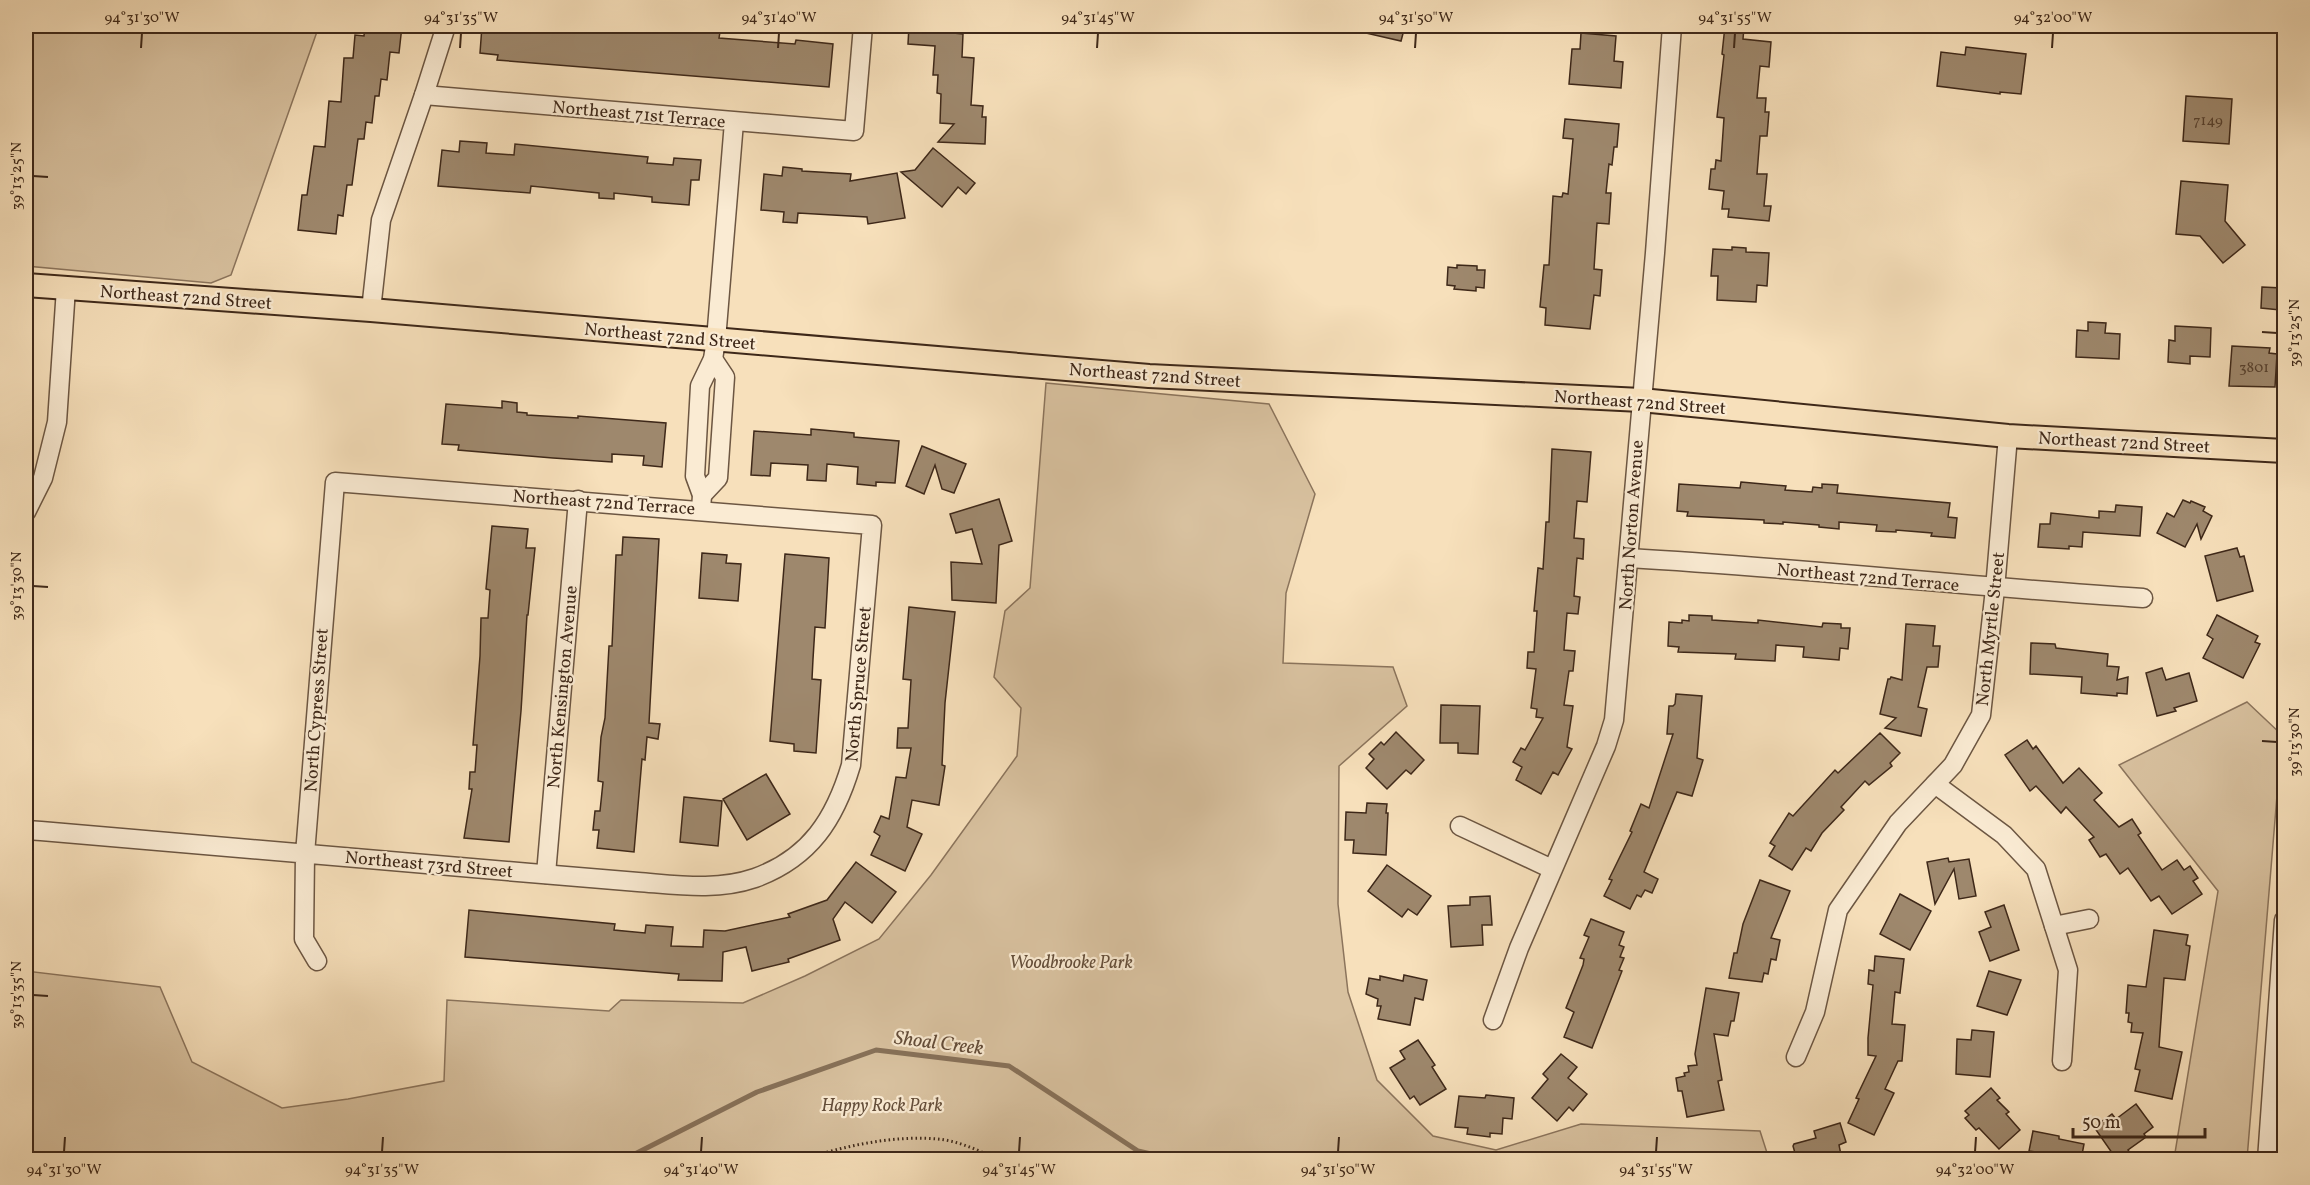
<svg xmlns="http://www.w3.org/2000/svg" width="2310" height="1185" viewBox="0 0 2310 1185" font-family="Vollkorn,serif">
  <rect width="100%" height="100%" fill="#f7e0bb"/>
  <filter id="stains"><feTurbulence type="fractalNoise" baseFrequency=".00333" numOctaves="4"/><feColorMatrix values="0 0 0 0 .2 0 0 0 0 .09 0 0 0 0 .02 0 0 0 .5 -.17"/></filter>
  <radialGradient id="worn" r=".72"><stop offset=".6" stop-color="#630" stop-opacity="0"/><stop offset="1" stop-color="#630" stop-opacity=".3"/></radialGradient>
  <!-- green -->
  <g fill="#d8c19f" stroke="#8b745c" stroke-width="1.5">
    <path d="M26 26H319L231 275 211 283 26 266Z"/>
    <path d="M1046 383 1269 404 1315 494 1286 593 1283 663 1393 667 1407 706 1339 766 1338 904 1348 992 1377 1080 1433 1136 1496 1150 1581 1124 1760 1131 1769 1159H26V971L160 987 192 1062 282 1108 348 1099 444 1081 447 1000 609 1011 621 1000 743 1003 805 976 879 939 931 875 1017 756 1021 708 994 677 1005 611 1030 588Z"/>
    <path d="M2247 702 2282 735 2247 1159H2174L2218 891 2119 765Z"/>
  </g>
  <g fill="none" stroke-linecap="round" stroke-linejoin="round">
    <!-- stream -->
    <path stroke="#877159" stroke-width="5" d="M623 1160 757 1092 876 1050 1009 1066 1138 1151 1177 1160"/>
  </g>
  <!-- building -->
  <g fill="#9e886d" stroke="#3e2819" stroke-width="1.5">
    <path d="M365 26H402L399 53 390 52 387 80 381 79 379 96H375L372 123 366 122 364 139H358L352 185H347L343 216 338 215 336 234 298 230 302 195H307L314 146 325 147 329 101 341 102 344 58H353L355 35 364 36Z"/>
    <path d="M482 26H587V27L615 30 616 26 660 29V27L720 32 719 38 795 44 796 40 833 44 829 87 497 60 498 55 480 53Z"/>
    <path d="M909 26H955L954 33 963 34 962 57 974 58 971 105 983 106 982 117H986L985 144 938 142 954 124 940 123 941 94 937 93 938 75H933L935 46 908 44Z"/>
    <path d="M1358 26H1405L1401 41 1357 31Z"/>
    <path d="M1725 26 1744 27 1743 39 1771 42 1769 67 1760 66 1757 98H1766L1765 112H1769L1767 136H1760L1757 174H1767L1764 206H1771L1769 221 1728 217 1729 209H1722L1724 191 1709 189 1711 169H1715L1716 160 1721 161 1724 118 1717 117 1724 55 1722 54Z"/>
    <path d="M1581 33 1616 36 1614 61 1623 62 1621 88 1569 84 1572 49H1580Z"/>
    <path d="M1966 47 2026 54 2021 94 2000 92V94L1937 86 1941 52 1965 55Z"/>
    <path d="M2186 96 2232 99 2229 144 2183 141Z"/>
    <path d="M1565 119 1619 124 1617 147H1614L1612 165 1609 164 1606 193H1611L1609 224 1597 223 1594 269 1602 270 1600 296 1594 295 1590 329 1545 325 1546 308 1540 307 1544 265H1549L1553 196 1562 197 1563 193 1568 194 1573 139 1563 138Z"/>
    <path d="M460 141 487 143 486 153 514 155 515 144 648 157 647 163 673 165 674 158 701 160 699 180H691L689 205 652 202V197L614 193V199L599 198V193L531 186 530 193 438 186 442 150 459 152Z"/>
    <path d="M933 148 975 183 966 194 958 187 942 207 901 172 915 170Z"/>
    <path d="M783 167 802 169V171L851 174 850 181 897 173 905 218 868 224 867 217 798 213 797 223 783 222 784 212 761 210 764 174 782 176Z"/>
    <path d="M2181 181 2228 185 2225 221 2245 245 2223 263 2200 236 2176 234Z"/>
    <path d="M1732 247 1746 248V252L1769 253 1767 286 1757 285 1756 302 1717 300 1718 276H1711L1713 249 1732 250Z"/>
    <path d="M1457 265 1477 266V270H1485L1484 288 1476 287V291L1454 289 1455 286 1447 285 1448 267 1457 268Z"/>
    <path d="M2262 287 2282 288 2280 310 2261 308Z"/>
    <path d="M2088 322 2106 323 2105 333 2120 334 2119 359 2076 357 2077 330 2088 331Z"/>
    <path d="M2175 326 2211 328 2210 357 2190 356V364L2168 362 2169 340 2175 341Z"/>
    <path d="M2232 346 2270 348 2269 353 2277 354 2275 387 2229 386Z"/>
    <path d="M502 401 517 403V412L527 413V415L578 418V416L666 423 662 467 643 465 644 456 612 454V462L553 458 458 450 459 445 442 444 446 404 502 408Z"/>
    <path d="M811 429 854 433V437L899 441 895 483 876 482V486L857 484 858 467 827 464 826 481 807 480 808 465 771 463 770 476 751 475 754 431 811 435Z"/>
    <path d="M922 446 966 464 954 493 942 489 935 465 924 494 906 486Z"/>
    <path d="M1552 449 1591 452 1587 502 1577 501 1574 538 1584 539 1583 559 1577 558 1574 596 1580 597 1578 614 1567 613 1564 650 1575 651 1573 671H1569L1564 705 1573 706 1567 747 1572 749 1558 775 1553 772 1541 794 1516 780 1522 767 1513 762 1521 748 1525 750 1543 718 1536 717 1537 709 1531 708 1536 669 1527 668 1528 652H1534L1537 611H1534L1538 568 1543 569 1546 522H1549Z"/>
    <path d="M1741 482 1786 486 1785 490 1812 492 1813 487 1822 488V484L1838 485 1837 493 1950 503 1948 517 1957 518 1955 538 1931 536 1932 533 1896 530V532L1876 531 1877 525 1839 522V529L1819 527V525L1783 522V524L1764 523V520L1687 516 1688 512 1677 511 1679 484 1740 488Z"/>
    <path d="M999 499 1012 541 999 545 996 603 952 600 951 562 982 564 972 529 956 533 950 514Z"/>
    <path d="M2183 500 2190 503 2191 501 2205 507 2203 511 2212 516 2201 539 2197 524 2185 547 2157 533 2167 513 2174 517Z"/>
    <path d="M2116 505 2142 507 2140 536 2083 532 2082 547 2069 546V549L2038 547 2040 524H2050L2051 513 2099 518V511L2115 512Z"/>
    <path d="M492 526 528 529 526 548H535L528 615H527L521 711 509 842 464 838 472 789H469L470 772H475L477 745H473L480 656 481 618H488L490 590 486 589Z"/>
    <path d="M623 537 659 539 649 723 660 724 658 739 647 737 645 760 642 759 634 852 597 848 599 830H593L595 811H600L603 782 598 781 601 737 605 718 609 646H612L616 555H622Z"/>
    <path d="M2237 548 2240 557 2244 556 2253 591 2217 601 2205 556Z"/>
    <path d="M702 553 727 555 726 563 741 564 738 601 699 598Z"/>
    <path d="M785 554 829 558 825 628 815 627 813 659 812 679 821 680 816 753 794 751V744L770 741Z"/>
    <path d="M909 607 955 612 945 703 942 765 945 766 939 805 912 800 907 827 922 834 905 871 871 855 880 836 874 832 881 816 889 819 896 777 906 778 911 748H897L898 728H908L911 680 903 679Z"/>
    <path d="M1689 615 1712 616V620L1758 623V620L1822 627 1823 623 1841 624V628H1850L1848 649 1840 648 1839 660 1803 657 1804 647 1776 645 1775 661 1735 659 1736 654 1678 652 1679 647 1668 646 1669 622 1682 623V620L1689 621Z"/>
    <path d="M2217 615 2258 636 2255 642 2260 644 2243 678 2203 658 2213 639 2207 635Z"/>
    <path d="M1906 624 1935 626 1933 646H1940L1938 667H1927L1918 707 1927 709 1921 736 1885 728 1896 718 1880 714 1888 679H1890L1891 677 1902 680Z"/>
    <path d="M2031 643 2055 644 2056 648 2108 654 2107 666 2119 667 2117 680 2128 677 2127 694 2117 693V696L2081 693 2082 677 2030 674Z"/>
    <path d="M2162 668 2166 680 2189 673 2197 701 2174 708 2176 711 2157 716 2146 673Z"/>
    <path d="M1676 694 1702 696 1697 758 1703 760 1692 796 1677 792 1644 872 1658 879 1652 893 1645 890 1641 897 1637 895 1630 909 1604 896 1612 880 1609 879 1632 832 1630 831 1641 804 1649 808 1673 734H1667L1669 706H1673L1675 704Z"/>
    <path d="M1441 705 1480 706 1478 754 1458 753V743H1440Z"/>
    <path d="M1396 732 1424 760 1411 774 1406 770 1387 789 1366 768 1374 759 1369 754 1381 742 1384 745Z"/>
    <path d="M1880 733 1900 753 1890 763 1892 766 1869 785 1865 781 1841 807 1844 810 1822 833 1811 851 1806 848 1792 870 1769 856 1775 846 1770 843 1789 813 1793 816 1835 770 1838 773Z"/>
    <path d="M2027 740 2033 749 2036 746 2063 783 2079 768 2102 793 2094 800 2119 827 2132 819 2141 833 2138 835 2162 870 2177 860 2184 870 2190 866 2198 878 2193 881 2202 894 2172 914 2159 896 2151 901 2128 868 2120 874 2106 854 2100 857 2089 840 2094 837 2066 807 2061 813 2036 786 2030 791 2005 755Z"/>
    <path d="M766 774 790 814 747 840 723 799Z"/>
    <path d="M684 797 722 801 718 846 680 842Z"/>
    <path d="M1367 803 1387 804 1386 813H1388L1386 855 1353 853 1354 840H1345L1346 812 1366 813Z"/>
    <path d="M1948 858 1949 862 1969 859 1976 896 1959 899 1954 869 1935 904 1927 862Z"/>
    <path d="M856 862 896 892 872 923 845 902 833 919 840 940 788 959 789 962 752 971 746 947 723 952 722 981 678 980 679 974 465 957 469 910 615 924 614 930 645 933 646 925 673 927 671 946 703 947 704 930 725 931 790 917 788 914 827 900Z"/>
    <path d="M1387 865 1431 896 1417 915 1408 909 1402 917 1368 891Z"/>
    <path d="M1760 880 1790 891 1771 938 1780 940 1776 960 1771 959 1768 974 1764 973 1762 982 1729 978 1734 953H1737L1743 924Z"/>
    <path d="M1900 894 1931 911 1910 950 1880 934Z"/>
    <path d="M1490 896 1492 925H1482L1483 945 1451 947 1448 906 1470 905V897Z"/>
    <path d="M2004 905 2019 950 1990 961 1979 932 1991 927 1985 912Z"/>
    <path d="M1591 919 1624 932 1619 945 1624 947 1620 957 1624 958 1619 970 1622 971 1592 1048 1564 1037 1574 1012 1566 1008 1583 965 1584 959 1580 958 1589 937 1584 935Z"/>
    <path d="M2154 930 2188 935 2186 945 2190 946 2185 980 2164 978 2159 1047 2182 1052 2172 1099 2135 1091 2140 1070 2135 1069 2143 1033 2131 1032 2132 1023 2128 1022 2129 1013H2126L2128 985 2146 987Z"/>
    <path d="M1875 956 1904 959 1900 993 1895 992 1892 1024 1905 1025 1902 1061H1898L1885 1089 1894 1093 1874 1135 1848 1123 1859 1099 1856 1098 1876 1056 1868 1055V1038L1873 985 1868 984 1869 970 1874 971Z"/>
    <path d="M1989 971 2021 980 2007 1015 1977 1006Z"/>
    <path d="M1404 975 1427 980 1423 1000 1415 998 1410 1025 1378 1019 1381 1006H1377L1378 999 1366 994 1369 978 1380 980V976L1403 981Z"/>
    <path d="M1706 988 1739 993 1734 1021H1731L1728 1036 1714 1034 1722 1080 1718 1081 1724 1110 1687 1117 1682 1091H1678L1676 1078 1685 1076 1684 1073 1689 1072 1688 1066 1697 1065 1695 1054Z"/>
    <path d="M1972 1030 1994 1032 1990 1077 1956 1074 1957 1039 1971 1040Z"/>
    <path d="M1418 1040 1435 1065 1432 1067 1446 1089 1420 1105 1414 1096 1410 1099 1390 1068 1405 1059 1400 1051Z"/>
    <path d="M1561 1054 1577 1067 1568 1078 1587 1094 1573 1111 1569 1107 1557 1121 1532 1098 1548 1079 1543 1074Z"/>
    <path d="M1991 1088 2000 1098 1997 1100 2009 1112 2006 1114 2020 1130 1999 1149 1979 1128 1976 1130 1965 1118 1969 1115 1965 1111Z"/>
    <path d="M1486 1095 1514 1098 1512 1119 1503 1118 1502 1134 1490 1133V1137L1467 1134 1468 1128 1455 1127 1459 1096 1485 1098Z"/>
    <path d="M2136 1104 2153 1127 2144 1134 2146 1137 2128 1150 2135 1160H2117L2094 1127 2112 1114 2116 1119Z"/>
    <path d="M1840 1123 1846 1142 1839 1145 1842 1160H1797L1793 1146 1794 1144 1816 1138 1814 1131Z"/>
    <path d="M2033 1131 2059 1136V1139L2084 1144 2081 1160H2035L2036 1152 2029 1151Z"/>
  </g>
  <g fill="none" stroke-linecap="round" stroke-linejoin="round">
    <defs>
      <g id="minor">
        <path d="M424 95 854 131 863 26"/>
        <path d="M371 310 381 220 424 95 446 26"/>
        <path d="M702 495 718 478 725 377 713 359"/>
        <path d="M701 510 702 495 695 476 700 386 713 359 716 340 734 122"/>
        <path d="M26 512 43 478 57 422 66 288"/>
        <path d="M1629 558C1801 568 1972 587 2143 598"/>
        <path d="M1935 784 2004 835 2036 869 2068 970 2062 1061"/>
        <path d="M1460 826 1552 869"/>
        <path d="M26 830 41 831C204 845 367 859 530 873 566 876 602 879 638 882 678 885 717 891 755 878 810 858 835 819 851 765L872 525 335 482 305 854 304 939 317 961"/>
        <path d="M546 874 578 500"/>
        <path d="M2054 926 2089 919"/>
        <path d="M1493 1020 1519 948 1606 746 1614 720 1655 253 1672 26"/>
        <path d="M1796 1057 1815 1012 1838 910 1898 823 1953 765 1981 715 1995 589 2008 436"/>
        <path d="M2267 1160 2284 920"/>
      </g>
      <path id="major" d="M26 285 371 310 1149 376 1641 400 2008 436 2284 451"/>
    </defs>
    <!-- minor casing -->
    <use href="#minor" stroke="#6c5642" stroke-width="21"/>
    <!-- major casing -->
    <use href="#major" stroke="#3e2819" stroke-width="26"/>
    <!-- path -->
    <path stroke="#3e2819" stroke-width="3" stroke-dasharray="1.5 3" stroke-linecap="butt" d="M801 1160C844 1146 893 1135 938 1139 959 1141 980 1151 999 1160"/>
    <!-- minor -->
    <use href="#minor" stroke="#faebd3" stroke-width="18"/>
    <!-- major -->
    <use href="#major" stroke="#f7e0bb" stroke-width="22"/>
  </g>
  <!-- ticks -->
  <path fill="none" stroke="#3e2819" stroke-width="2" d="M141 48 142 33M460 48 461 33M778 48 779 33M1097 48 1098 33M1415 48 1416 33M1734 48 1735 33M2052 48 2053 33M33 176 48 177M2262 332 2277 333M33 586 48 587M2262 741 2277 742M33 995 48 996M64 1152 65 1137M382 1152 383 1137M701 1152 702 1137M1019 1152 1020 1137M1338 1152 1339 1137M1656 1152 1657 1137M1975 1152 1976 1137"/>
  <g text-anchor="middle" stroke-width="4.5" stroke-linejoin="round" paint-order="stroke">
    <!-- number labels -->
    <g font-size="15" fill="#56402e">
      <text x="2208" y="125">7149</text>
      <text x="2254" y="372">3801</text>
    </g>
    <!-- street labels -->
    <g font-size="18" fill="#3e2819" stroke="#faebd3">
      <text transform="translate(639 114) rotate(5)" y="6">Northeast 71st Terrace</text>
      <text transform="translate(186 297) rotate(4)" y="6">Northeast 72nd Street</text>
      <text transform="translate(670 336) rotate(5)" y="6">Northeast 72nd Street</text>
      <text transform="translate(1155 375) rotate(4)" y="6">Northeast 72nd Street</text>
      <text transform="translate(1640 402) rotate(4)" y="6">Northeast 72nd Street</text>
      <text transform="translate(2124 442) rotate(3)" y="6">Northeast 72nd Street</text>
      <text transform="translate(604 502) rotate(4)" y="6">Northeast 72nd Terrace</text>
      <text transform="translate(1631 525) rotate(-86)" y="6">North Norton Avenue</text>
      <text transform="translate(1868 577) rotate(5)" y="6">Northeast 72nd Terrace</text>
      <text transform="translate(1990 629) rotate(-84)" y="6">North Myrtle Street</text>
      <text transform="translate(858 684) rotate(-85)" y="6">North Spruce Street</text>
      <text transform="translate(562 687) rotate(-85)" y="6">North Kensington Avenue</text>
      <text transform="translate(316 710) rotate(-86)" y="6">North Cypress Street</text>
      <text transform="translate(429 864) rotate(5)" y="6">Northeast 73rd Street</text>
    </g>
    <!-- park labels -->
    <g font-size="18" font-style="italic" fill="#644e3a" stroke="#faebd3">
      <text x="1071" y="968">Woodbrooke Park</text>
      <text x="882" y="1111">Happy Rock Park</text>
    </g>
    <!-- water labels -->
    <g font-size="20" font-style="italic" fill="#634c39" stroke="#faebd3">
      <text transform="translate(939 1042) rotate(7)" y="7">Shoal Creek</text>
    </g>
  </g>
  <!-- margin -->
  <rect width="2310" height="1185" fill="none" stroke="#f7e0bb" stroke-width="66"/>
  <!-- scale -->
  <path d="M2073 1128v9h132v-9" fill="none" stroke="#3e2819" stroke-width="3"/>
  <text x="2082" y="1128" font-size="18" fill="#3e2819" stroke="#faebd3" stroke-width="4.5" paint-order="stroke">50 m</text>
  <rect x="33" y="33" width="2244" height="1119" fill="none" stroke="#3e2819" stroke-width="2"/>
  <g font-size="15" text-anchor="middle" fill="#3e2819">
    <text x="142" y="22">94°31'30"W</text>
    <text x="461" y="22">94°31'35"W</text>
    <text x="779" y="22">94°31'40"W</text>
    <text x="1098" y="22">94°31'45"W</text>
    <text x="1416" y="22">94°31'50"W</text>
    <text x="1735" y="22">94°31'55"W</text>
    <text x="2053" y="22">94°32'00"W</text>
    <text transform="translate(16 176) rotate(-90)" y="5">39°13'25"N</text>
    <text transform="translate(2294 333) rotate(-90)" y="5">39°13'25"N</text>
    <text transform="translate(16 586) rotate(-90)" y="5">39°13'30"N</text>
    <text transform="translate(2294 742) rotate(-90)" y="5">39°13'30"N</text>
    <text transform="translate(16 995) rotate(-90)" y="5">39°13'35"N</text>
    <text x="64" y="1174">94°31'30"W</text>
    <text x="382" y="1174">94°31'35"W</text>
    <text x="701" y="1174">94°31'40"W</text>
    <text x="1019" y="1174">94°31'45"W</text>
    <text x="1338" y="1174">94°31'50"W</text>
    <text x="1656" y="1174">94°31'55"W</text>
    <text x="1975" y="1174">94°32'00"W</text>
  </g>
  <rect width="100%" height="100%" filter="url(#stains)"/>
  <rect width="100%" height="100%" fill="url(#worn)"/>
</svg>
